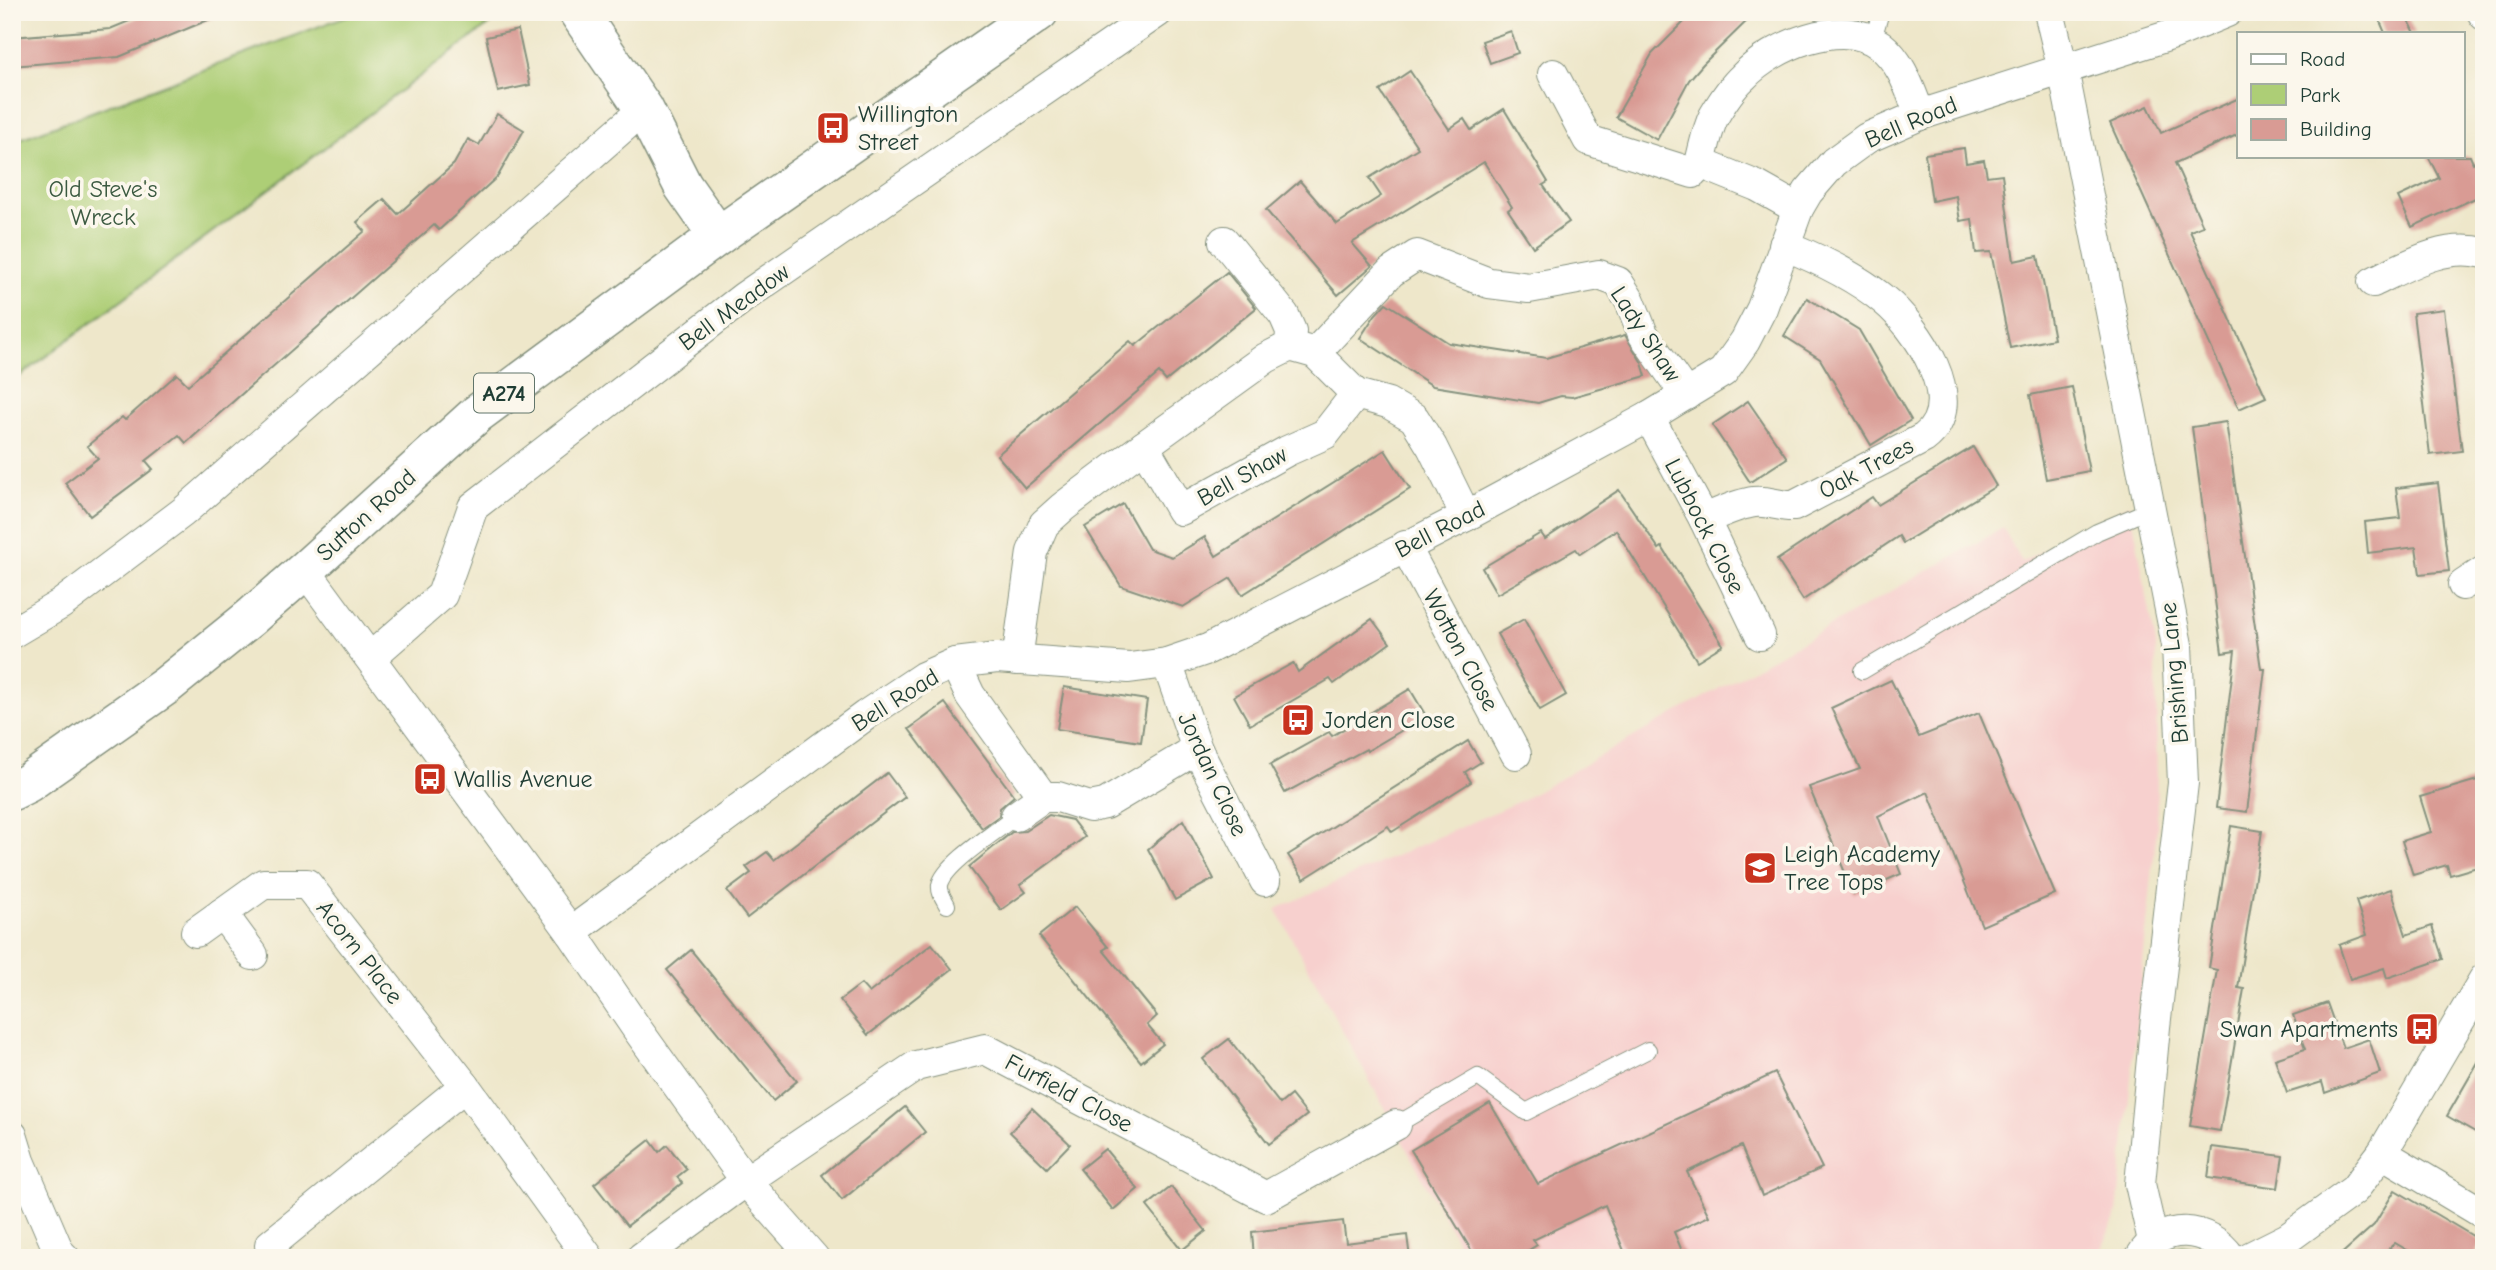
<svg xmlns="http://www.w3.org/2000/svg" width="2496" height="1270" viewBox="0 0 2496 1270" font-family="'Comic Neue',sans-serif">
  <rect width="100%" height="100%" fill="#fbf7ec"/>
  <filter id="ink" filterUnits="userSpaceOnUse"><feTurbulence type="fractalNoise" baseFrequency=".0143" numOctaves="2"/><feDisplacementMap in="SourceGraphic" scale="14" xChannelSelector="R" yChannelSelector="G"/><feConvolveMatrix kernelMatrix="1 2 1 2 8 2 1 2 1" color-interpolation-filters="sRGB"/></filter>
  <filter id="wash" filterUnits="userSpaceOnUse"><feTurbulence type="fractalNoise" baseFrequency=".00686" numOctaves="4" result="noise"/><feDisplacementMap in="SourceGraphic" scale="28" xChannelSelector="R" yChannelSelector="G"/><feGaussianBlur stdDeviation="1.57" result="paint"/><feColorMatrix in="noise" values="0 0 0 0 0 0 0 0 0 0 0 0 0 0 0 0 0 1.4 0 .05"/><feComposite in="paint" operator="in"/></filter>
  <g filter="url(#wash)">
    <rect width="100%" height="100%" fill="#eee7ca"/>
    <!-- built -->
    <path fill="#f7d0ce" d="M2130 504 2156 645 2157 828 2117 1213 2098 1258H1466L1276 909 1522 800 2003 528 2022 562Z"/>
    <!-- green -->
    <g fill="#adce76" stroke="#668655" stroke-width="2">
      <path d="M357 12H506L12 382V142Z"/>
      <path d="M2183 1245 2196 1248 2209 1258H2151L2157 1252Z"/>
    </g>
    <g id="blocks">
      <!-- building -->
      <g fill="#d99b94">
        <path d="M151 12 225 13 119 57 12 66V37L110 29Z"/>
        <path d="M1694 12H1756L1703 64 1689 80 1657 140 1616 117 1652 54Z"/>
        <path d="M2376 12H2405L2415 33H2385Z"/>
        <path d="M518 30 530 85 498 92 486 37Z"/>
        <path d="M1511 31 1518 53 1490 63 1482 41Z"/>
        <path d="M1410 71 1449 129 1464 119 1471 130 1504 109 1548 182 1543 185 1569 222 1533 247 1508 210 1512 207 1484 162 1352 243 1372 266 1338 295 1266 210 1300 181 1337 224 1381 196 1369 178 1418 148 1380 91Z"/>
        <path d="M2239 98V134L2175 163 2203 226 2190 231 2266 397 2239 409 2110 123 2148 106 2161 133Z"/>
        <path d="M497 114 524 130 498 176 439 230 434 225 186 443 179 435 146 461 153 469 90 516 65 483 98 458 87 446 122 417 125 420 177 374 188 385 365 231 357 222 384 199 398 214 454 164 468 139 479 145Z"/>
        <path d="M1964 148 1966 163 1984 160 1987 176 2002 174 2014 261 2038 256 2054 339 2010 348 1991 252 1976 253 1972 219 1960 221 1956 196 1932 201 1925 154Z"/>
        <path d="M2428 156H2470L2473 163 2484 159V194L2412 227 2398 197 2439 178Z"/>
        <path d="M1227 272 1256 308 1166 381 1159 373 1025 488 997 455 1130 341 1135 346Z"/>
        <path d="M1807 298 1859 330 1911 420 1871 445 1820 359 1784 336Z"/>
        <path d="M1386 303 1449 343 1546 358 1625 335 1642 363 1646 376 1572 397 1561 396 1538 403 1433 386 1360 338 1375 315Z"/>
        <path d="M2444 309 2462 451 2430 455 2413 313Z"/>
        <path d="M2072 387 2089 471 2046 479 2030 395Z"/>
        <path d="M1748 401 1787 458 1750 482 1712 425Z"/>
        <path d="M2226 422 2261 669H2265L2247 812 2216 808 2235 651 2222 653 2192 427Z"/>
        <path d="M1973 447 1996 486 1903 543 1899 536 1803 600 1777 560 1872 497 1878 505Z"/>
        <path d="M1385 450 1410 489 1242 595 1231 578 1183 607 1121 586 1085 527 1123 504 1149 549 1172 557 1205 537 1216 556Z"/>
        <path d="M2438 483 2449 571 2420 574 2416 547 2368 553 2365 522 2400 518 2396 488Z"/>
        <path d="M1619 490 1659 549 1662 547 1723 645 1697 661 1616 530 1580 554 1576 549 1497 594 1482 568 1541 533 1545 539Z"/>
        <path d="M1372 619 1390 643 1334 684 1330 679 1250 725 1234 696 1293 663 1298 672Z"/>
        <path d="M1524 619 1566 695 1540 710 1497 634Z"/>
        <path d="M1891 680 1919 737 1979 713 2055 894 1982 926 1928 792 1878 816 1901 874 1854 894 1809 787 1860 769 1831 708Z"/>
        <path d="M1064 687 1147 700 1141 742 1057 729Z"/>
        <path d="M1410 689 1426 716 1367 751 1366 749 1285 793 1270 765 1329 732 1332 736Z"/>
        <path d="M945 703 1014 796 1000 808 999 816 982 828 909 729Z"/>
        <path d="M1468 741 1481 762 1465 772 1471 782 1392 832 1388 826 1304 879 1288 855Z"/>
        <path d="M887 773 905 797 747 918 727 891 751 873 746 867 767 852 774 860Z"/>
        <path d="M2484 778V865L2450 875 2447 865 2413 875 2402 841 2431 832 2420 797Z"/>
        <path d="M1049 815 1072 820 1085 837 1020 885 1026 892 1001 910 969 867 1012 832 1025 831Z"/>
        <path d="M1183 820 1214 879 1175 900 1148 849Z"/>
        <path d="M2231 826 2262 831 2238 988 2244 989 2220 1131 2190 1126 2217 970 2209 968Z"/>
        <path d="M2391 889 2406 935 2432 926 2443 959 2387 978 2384 968 2350 979 2339 945 2367 935 2356 901Z"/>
        <path d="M1075 907 1108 947 1103 950 1157 1016 1147 1025 1163 1044 1141 1062 1039 936Z"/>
        <path d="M932 944 952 969 868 1035 840 1000 861 984 869 993Z"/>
        <path d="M691 950 797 1081 773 1101 667 970Z"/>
        <path d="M2327 1003 2343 1048 2369 1039 2380 1073 2325 1093 2322 1082 2287 1093 2275 1059 2305 1049 2293 1015Z"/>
        <path d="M1229 1039 1280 1104 1291 1095 1307 1115 1269 1144 1203 1059Z"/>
        <path d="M2484 1052V1137L2447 1116Z"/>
        <path d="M1775 1073 1822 1168 1762 1196 1741 1146 1687 1172 1709 1216 1674 1232 1685 1258H1627L1605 1205 1533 1240 1537 1245 1516 1258H1476L1411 1150 1490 1103 1538 1184Z"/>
        <path d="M905 1107 925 1132 842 1200 822 1175Z"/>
        <path d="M1032 1108 1070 1144 1047 1168 1010 1132Z"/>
        <path d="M650 1140 659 1152 667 1145 687 1169 677 1177 682 1183 627 1226 594 1184Z"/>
        <path d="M2212 1147 2283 1156 2278 1188 2208 1178Z"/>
        <path d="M1105 1149 1138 1189 1113 1210 1080 1169Z"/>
        <path d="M1171 1187 1206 1231 1182 1250 1147 1206Z"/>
        <path d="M2395 1190 2483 1242 2473 1258H2421L2395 1243 2378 1258H2337L2374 1225Z"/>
        <path d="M1343 1221 1346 1243 1407 1235 1410 1258H1254L1252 1232Z"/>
      </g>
    </g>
  </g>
  <g filter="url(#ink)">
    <use href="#blocks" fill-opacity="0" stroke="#86927f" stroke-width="2"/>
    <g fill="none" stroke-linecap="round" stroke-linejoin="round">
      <defs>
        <g id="service">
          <path d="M1872 42 1881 12"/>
          <path d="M1862 671 2097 532 2151 509"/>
          <path d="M947 905C944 899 939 893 940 885 944 864 999 830 1016 816"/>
          <path d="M1396 1125 1478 1077 1526 1112 1648 1050"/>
        </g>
        <g id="minor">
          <path d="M2049 12 2063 69 2177 645 2183 783 2155 1027 2140 1184 2153 1241"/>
          <path d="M2482 12 2484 15"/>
          <path d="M1553 74 1588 140 1693 173 1700 163 1757 186 1798 209"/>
          <path d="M1700 163C1704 148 1707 130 1714 116 1721 104 1732 87 1743 77 1772 46 1842 16 1880 45 1902 62 1910 90 1920 115"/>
          <path d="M1224 241 1284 315 1291 331 1290 346"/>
          <path d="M2373 282C2408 265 2444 243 2484 253"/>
          <path d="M1315 353 1391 272 1417 255 1489 283 1529 288 1599 275 1618 282 1630 301 1643 334 1686 395"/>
          <path d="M1649 417 1704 519 1760 635"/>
          <path d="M1144 446 1181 510 1287 451 1325 434 1356 394"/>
          <path d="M1704 519C1720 513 1738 504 1754 502 1768 500 1780 507 1794 506L1924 438C1970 403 1916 326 1884 300 1855 276 1819 259 1784 245"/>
          <path d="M1405 546 1516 754"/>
          <path d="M305 570 571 932 637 1029 746 1181 814 1258"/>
          <path d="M2463 585 2484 571"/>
          <path d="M12 633 61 604 183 512 644 109"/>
          <path d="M371 657 442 595 473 507 744 297 1158 12"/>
          <path d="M1017 660 1032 552 1044 524 1063 507 1144 446 1266 358 1290 346 1315 353 1356 394 1388 403 1414 418 1432 447 1466 516"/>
          <path d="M955 663 970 695 1043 797"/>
          <path d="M1167 663 1197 749 1265 881"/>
          <path d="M1016 816 1043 797H1058L1090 807 1105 804 1197 749"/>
          <path d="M222 913 253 955"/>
          <path d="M196 932 263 884H307L465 1086 589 1258"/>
          <path d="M571 932 866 715 923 677 955 663 997 658 1129 668 1167 663 1208 649 1466 516 1649 417 1723 372 1745 341 1762 308 1798 209 1808 192 1834 162 1867 138 1920 115 2174 34 2227 12"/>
          <path d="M12 1135 20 1161 59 1252 65 1258"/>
          <path d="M2382 1153 2484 1214"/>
          <path d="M270 1245 465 1086"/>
          <path d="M641 1258 746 1181 916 1066 985 1049 1266 1197 1396 1125"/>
          <path d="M2140 1258C2161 1221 2209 1225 2231 1258"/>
          <path d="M2248 1258 2288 1238 2354 1190 2382 1153 2484 979"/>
        </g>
        <path id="tertiary" d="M578 12 644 109 683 186 718 236"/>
        <path id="primary" d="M12 791 28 783 167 685 250 618 305 570 477 414 718 236 1039 12"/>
      </defs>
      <!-- service casing -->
      <use href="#service" stroke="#86927f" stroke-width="18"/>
      <!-- minor casing -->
      <use href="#minor" stroke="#86927f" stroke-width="32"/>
      <!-- tertiary casing -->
      <use href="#tertiary" stroke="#86927f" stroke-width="41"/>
      <!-- primary casing -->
      <use href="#primary" stroke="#86927f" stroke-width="41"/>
      <!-- service -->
      <use href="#service" stroke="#fff" stroke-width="16"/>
      <!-- minor -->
      <use href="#minor" stroke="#fff" stroke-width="30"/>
      <!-- tertiary -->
      <use href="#tertiary" stroke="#fff" stroke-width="38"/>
      <!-- primary -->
      <use href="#primary" stroke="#fff" stroke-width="38"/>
    </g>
  </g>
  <!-- icons -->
  <defs>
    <symbol id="bus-square" viewBox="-11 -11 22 22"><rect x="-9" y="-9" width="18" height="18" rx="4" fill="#c8321e" stroke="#fbf7ec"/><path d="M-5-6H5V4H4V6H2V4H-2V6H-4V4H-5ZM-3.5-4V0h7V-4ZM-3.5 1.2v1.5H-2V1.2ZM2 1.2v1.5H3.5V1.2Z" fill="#fff"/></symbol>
    <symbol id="school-square" viewBox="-11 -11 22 22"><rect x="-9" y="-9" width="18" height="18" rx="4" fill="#c8321e" stroke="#fbf7ec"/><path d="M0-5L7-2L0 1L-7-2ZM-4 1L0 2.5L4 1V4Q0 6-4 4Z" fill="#fff"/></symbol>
  </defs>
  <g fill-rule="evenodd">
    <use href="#bus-square" x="814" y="109" width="38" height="38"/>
    <use href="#bus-square" x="1279" y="701" width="38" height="38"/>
    <use href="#bus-square" x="411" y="760" width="38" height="38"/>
    <use href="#school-square" x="1741" y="849" width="38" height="38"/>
    <use href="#bus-square" x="2403" y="1010" width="38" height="38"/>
  </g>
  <g text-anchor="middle" stroke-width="7" stroke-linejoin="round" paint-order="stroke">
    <!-- shield labels -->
    <rect fill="#fbf7ec" stroke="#61756b" stroke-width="2" x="474" y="373.5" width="60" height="39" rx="5"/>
    <g font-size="23" font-weight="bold" fill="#1f3d34">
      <text x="504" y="401">A274</text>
    </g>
    <!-- poi labels -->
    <g font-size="24" fill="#1f3d34" stroke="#fbf7ec" text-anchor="start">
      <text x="858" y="122">Willington<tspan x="858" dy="28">Street</tspan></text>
      <text x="1322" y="728">Jorden Close</text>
      <text x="454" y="787">Wallis Avenue</text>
      <text x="1784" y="862">Leigh Academy<tspan x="1784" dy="28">Tree Tops</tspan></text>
      <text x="2398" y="1037" text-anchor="end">Swan Apartments</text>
    </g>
    <!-- street labels -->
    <g font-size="24" fill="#1f3d34" stroke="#fbf7ec">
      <text transform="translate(1911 122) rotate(-23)" y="8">Bell Road</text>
      <text transform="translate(734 307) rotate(-36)" y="8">Bell Meadow</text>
      <text transform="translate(1646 334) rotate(57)" y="8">Lady Shaw</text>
      <text transform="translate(1866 468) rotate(-28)" y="8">Oak Trees</text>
      <text transform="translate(1242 476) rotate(-29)" y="8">Bell Shaw</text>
      <text transform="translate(366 515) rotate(-42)" y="8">Sutton Road</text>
      <text transform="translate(1705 526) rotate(63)" y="8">Lubbock Close</text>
      <text transform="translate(1440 529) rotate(-27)" y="8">Bell Road</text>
      <text transform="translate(1461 650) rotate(62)" y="8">Wotton Close</text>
      <text transform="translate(2174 673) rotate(-95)" y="8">Brishing Lane</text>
      <text transform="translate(895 700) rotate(-32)" y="8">Bell Road</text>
      <text transform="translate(1213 774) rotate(65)" y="8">Jordan Close</text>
      <text transform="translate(360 952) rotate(52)" y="8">Acorn Place</text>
      <text transform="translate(1069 1093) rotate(28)" y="8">Furfield Close</text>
    </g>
    <!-- park labels -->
    <g font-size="24" fill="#3b5a41" stroke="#fbf7ec">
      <text x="103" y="197">Old Steve's<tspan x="103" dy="28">Wreck</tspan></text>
    </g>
  </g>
  <!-- margin -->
  <rect width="2496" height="1270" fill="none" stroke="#fbf7ec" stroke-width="42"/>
  <!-- legend -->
  <rect x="2237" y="32" width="228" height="126" fill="#fbf7ec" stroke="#a3ada2" stroke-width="2"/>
  <rect x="2251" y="54" width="35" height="10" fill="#ffffff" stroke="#a3ada2" stroke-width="2"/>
  <text x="2300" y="66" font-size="21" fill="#1f3d34">Road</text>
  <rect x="2251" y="84" width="35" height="21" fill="#adce76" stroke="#a3ada2" stroke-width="2"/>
  <text x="2300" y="102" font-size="21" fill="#1f3d34">Park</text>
  <rect x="2251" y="119" width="35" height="21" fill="#d99b94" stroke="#a3ada2" stroke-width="2"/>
  <text x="2300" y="136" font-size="21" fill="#1f3d34">Building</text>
</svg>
